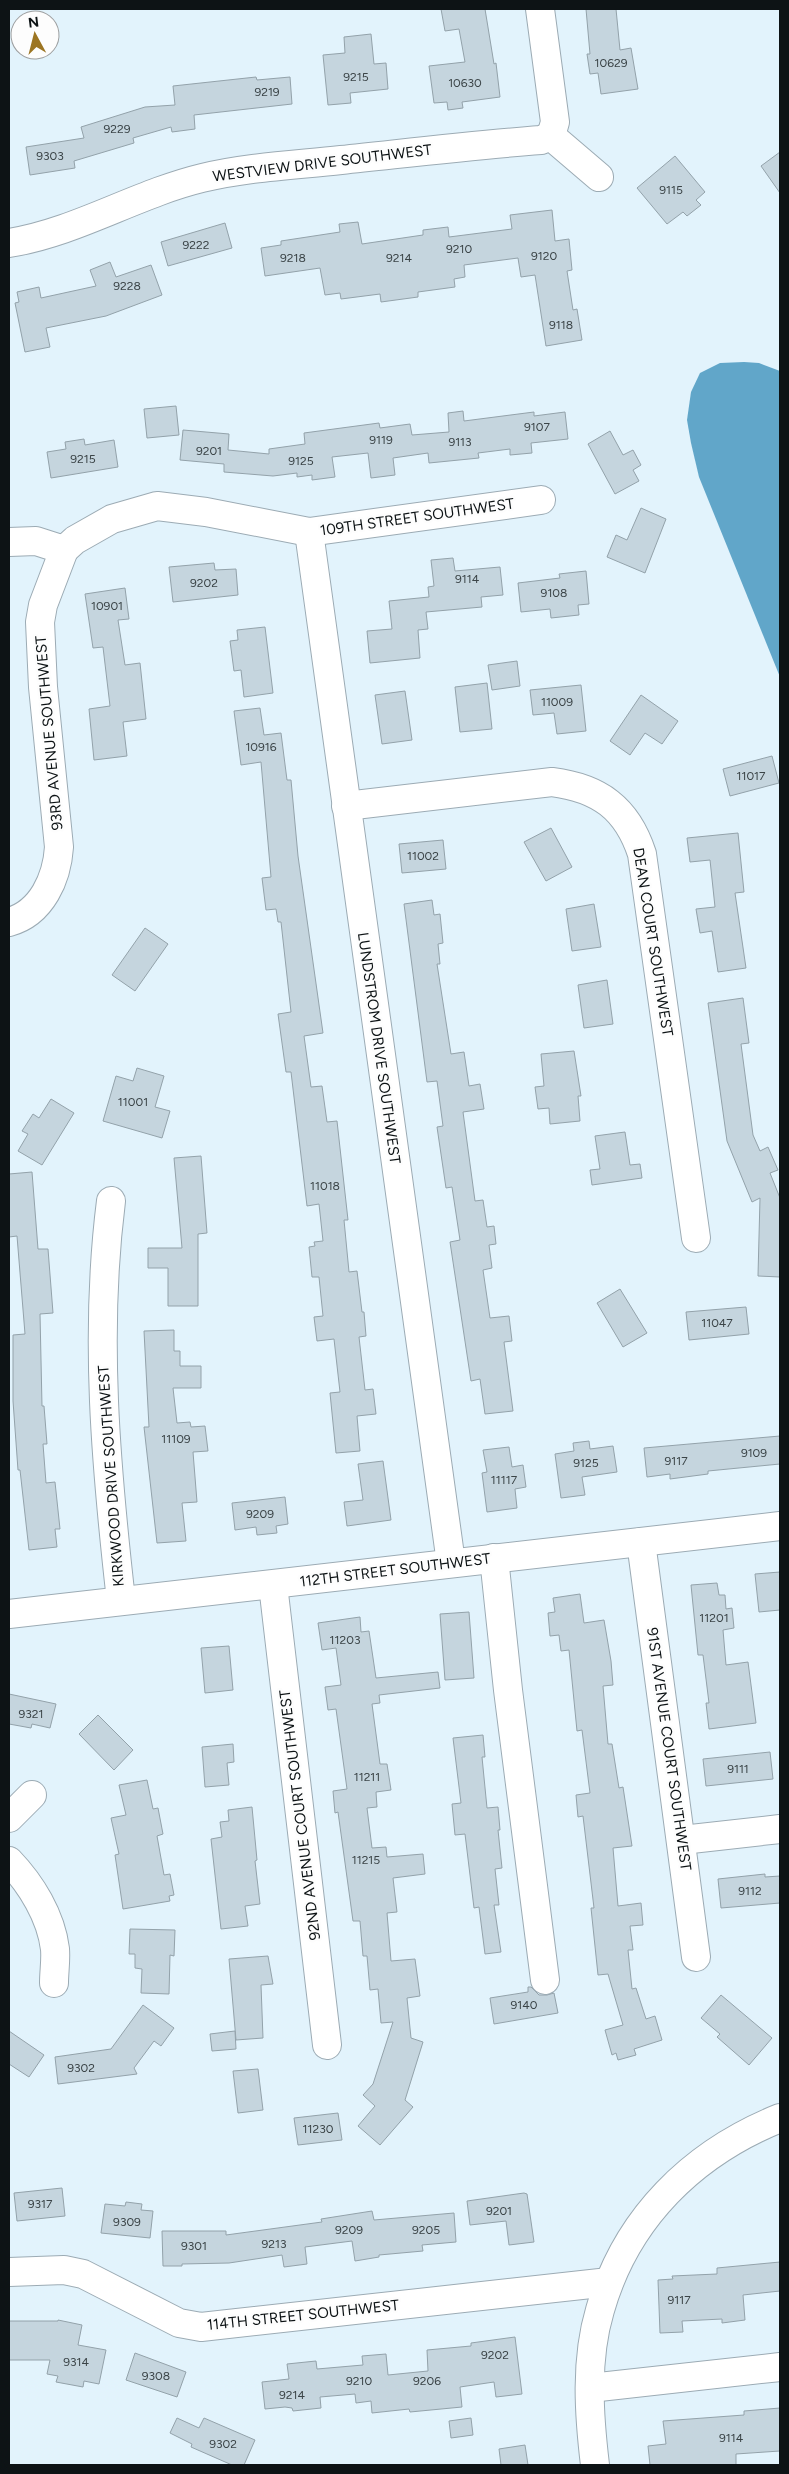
<svg xmlns="http://www.w3.org/2000/svg" width="789" height="2474" viewBox="0 0 789 2474" font-family="Figtree,sans-serif">
  <rect width="100%" height="100%" fill="#e2f3fc"/>
  <!-- water -->
  <path fill="#61a6c9" d="M744 362 759 363 780 371V677L699 477 691 443 687 420 691 392 700 373 720 363Z"/>
  <!-- building -->
  <g fill="#c5d5de" stroke="#93a2aa">
    <path d="M441 9H485L494 64 496 63 500 97 462 102 463 108 448 110 447 102 434 103 429 66 465 62 459 29 445 31Z"/>
    <path d="M586 9H616L620 50 631 48 638 89 601 94 598 73 590 74 587 54H590Z"/>
    <path d="M371 34 374 64 386 63 388 89 350 93 351 103 328 105 323 55 345 53 344 37Z"/>
    <path d="M256 77 257 80 290 77 292 104 194 115 195 129 172 132 171 127 133 138 134 143 74 161 75 168 30 175 26 147 84 138 81 127 145 107 175 105 173 86Z"/>
    <path d="M780 152V193L761 166Z"/>
    <path d="M675 156 705 192 696 200 701 205 687 216 683 212 667 224 637 188Z"/>
    <path d="M552 210 555 241 569 239 572 270 567 271 573 310 577 309 582 340 546 346 535 275 521 277 518 258 464 265 465 277 454 279 455 287 418 292V297L381 302 380 294 341 299 340 293 325 295 320 268 265 276 261 248 281 245V241L340 232 339 224 358 222 362 244 423 235V230L448 227 449 237 512 229 510 215Z"/>
    <path d="M225 223 232 248 168 266 161 242Z"/>
    <path d="M110 262 116 277 151 265 162 295 106 316 46 328 50 347 25 352 15 303 19 302 17 292 39 287 41 298 96 286 90 270Z"/>
    <path d="M176 406 179 435 147 438 144 409Z"/>
    <path d="M463 411 464 421 534 412V416L565 412 568 439 531 443 532 453 510 455V449L478 453 479 458 429 463 428 453 393 458 395 475 371 478 368 453 332 457 335 477 312 480V475L297 477V473L273 476 224 472V464L180 460 183 430 229 434 228 450 269 454V449L305 444 304 433 379 423 380 428 410 424 412 435 449 432 448 413Z"/>
    <path d="M610 431 623 455 633 450 641 465 633 470 639 481 615 494 588 444Z"/>
    <path d="M84 439 85 445 114 440 118 467 51 478 47 452 66 449 65 442Z"/>
    <path d="M641 508 666 519 645 573 607 557 616 535 627 540Z"/>
    <path d="M453 558 455 571 500 567 503 595 481 597 482 607 426 612 428 629 418 630 420 658 370 663 367 631 392 629 389 601 429 597 428 587 434 586 431 560Z"/>
    <path d="M214 563 215 570 236 569 238 595 173 602 169 567Z"/>
    <path d="M586 571 589 604 578 605 579 615 551 618 550 609 521 612 518 583 560 578 559 574Z"/>
    <path d="M125 588 129 619 118 620 125 665 140 663 146 719 123 722 127 756 94 760 89 709 110 706 103 647 93 648 85 594Z"/>
    <path d="M265 627 273 693 244 697 241 670 234 671 230 641 238 640 237 630Z"/>
    <path d="M517 661 520 686 492 690 488 665Z"/>
    <path d="M487 683 492 729 460 732 455 687Z"/>
    <path d="M581 685 586 731 557 734 554 713 533 715 530 690Z"/>
    <path d="M405 691 412 740 382 744 375 695Z"/>
    <path d="M641 695 678 721 662 744 645 733 630 755 610 741Z"/>
    <path d="M260 708 264 735 281 733 287 780H291L298 856 323 1033 304 1036 311 1087 322 1086 327 1122 337 1121 348 1220H344L349 1272 357 1271 362 1312H364L366 1336 359 1337 365 1390 373 1389 376 1414 357 1416 360 1451 336 1453 330 1393 340 1392 334 1339 317 1341 314 1317 323 1316 319 1277H312L309 1247 315 1246 314 1242 323 1241 319 1204 307 1206 291 1072H286L278 1014 291 1012 281 922H278L276 909 266 910 262 878 271 877 261 762 241 765 234 711Z"/>
    <path d="M772 756 779 783 730 796 723 769Z"/>
    <path d="M551 828 572 867 546 881 524 842Z"/>
    <path d="M738 833 744 892 735 893 746 968 718 972 712 931 700 933 696 909 715 907 710 860 690 862 687 838Z"/>
    <path d="M443 840 446 869 402 873 399 844Z"/>
    <path d="M432 900 434 915 440 914 443 943 438 944 440 964H437L451 1054 464 1052 469 1086 480 1084 484 1109 463 1112 475 1201 483 1200 487 1227 494 1226 496 1244 489 1245 492 1268 483 1270 490 1318 509 1316 512 1341 504 1342 513 1411 485 1414 480 1379 471 1381 450 1242 460 1240 452 1187 446 1188 437 1127 443 1126 437 1081 427 1082 404 904Z"/>
    <path d="M594 904 601 947 572 951 566 909Z"/>
    <path d="M145 928 168 944 135 991 112 975Z"/>
    <path d="M607 980 613 1024 584 1028 578 985Z"/>
    <path d="M743 998 749 1043 741 1044 753 1135 760 1151 768 1147 778 1170 770 1173 780 1198V1277L758 1276 760 1198 752 1202 727 1141 708 1003Z"/>
    <path d="M574 1051 581 1096H578L580 1121 550 1124 549 1108 538 1109 535 1087 544 1086 541 1054Z"/>
    <path d="M137 1068 164 1076 155 1107 170 1111 162 1138 103 1121 116 1076 133 1081Z"/>
    <path d="M51 1099 74 1113 42 1165 18 1151 28 1134 22 1131 33 1114 39 1118Z"/>
    <path d="M625 1132 630 1165 640 1164 642 1178 592 1185 590 1170 600 1169 595 1136Z"/>
    <path d="M201 1156 207 1233 198 1234V1306H168V1268H148V1248H182L174 1158Z"/>
    <path d="M32 1172 38 1249H48L53 1313 40 1314 42 1406H44L47 1444H43L46 1483 55 1482 60 1529H55L57 1547 29 1550 20 1470H18L13 1401V1335L25 1334 17 1236 9 1237V1174Z"/>
    <path d="M620 1289 647 1333 623 1347 597 1303Z"/>
    <path d="M746 1307 749 1334 689 1340 686 1312Z"/>
    <path d="M174 1330V1351H180V1366H201V1388H173L177 1423 190 1422 191 1427 205 1426 208 1451 193 1452 197 1502 182 1503 186 1541 157 1543 144 1427H149L144 1331Z"/>
    <path d="M780 1436V1464L708 1471V1474L670 1479V1474L647 1477 644 1448Z"/>
    <path d="M589 1441 590 1449 613 1446 617 1472 582 1477 585 1495 561 1498 555 1454 574 1451 573 1443Z"/>
    <path d="M509 1447 512 1467 523 1465 526 1487 515 1489 517 1508 487 1512 482 1473 487 1472 483 1450Z"/>
    <path d="M383 1461 391 1520 347 1526 344 1502 363 1500 358 1464Z"/>
    <path d="M285 1497 288 1524 276 1526 277 1533 257 1535 256 1527 235 1530 232 1503Z"/>
    <path d="M780 1572V1610L759 1612 755 1574Z"/>
    <path d="M717 1583 719 1595H725L726 1609 732 1608 734 1628 723 1630 726 1665 748 1662 756 1723 709 1729 706 1703H709L703 1655H698L691 1585Z"/>
    <path d="M580 1594 584 1623 604 1620 611 1661 613 1685 603 1686 608 1744H612L619 1788 623 1787 632 1846 613 1848 618 1906 641 1903 643 1925 630 1926 633 1950H628L632 1989 636 1988 646 2019 655 2016 662 2040 634 2049 636 2055 618 2060 616 2053 612 2055 605 2030 623 2025 608 1974 598 1975 591 1908H594L583 1816 578 1817 576 1795 590 1793 582 1730 577 1731 569 1650 561 1651 559 1635 550 1636 548 1613 555 1612 553 1598Z"/>
    <path d="M469 1612 474 1678 445 1680 440 1614Z"/>
    <path d="M360 1617 361 1632 369 1631 376 1678 438 1672 440 1688 379 1695 380 1703 372 1704 380 1764H387L391 1790 376 1792 377 1807 367 1808 372 1848 386 1847 387 1857 423 1854 425 1874 393 1878 397 1912 387 1913 391 1961 415 1959 420 1996 407 1998 411 2038 423 2042 405 2100 413 2107 380 2145 358 2126 375 2106 363 2095 373 2084 393 2022 381 2023 378 1989 370 1990 367 1956H363L360 1921H353L338 1812 335 1813 333 1791 347 1789 336 1709 328 1710 325 1687 341 1685 336 1648 322 1650 318 1623Z"/>
    <path d="M229 1646 233 1690 205 1693 201 1648Z"/>
    <path d="M9 1694 56 1704 50 1728 32 1724 31 1728 9 1724Z"/>
    <path d="M98 1715 133 1750 114 1770 79 1734Z"/>
    <path d="M483 1735 485 1757H482L487 1808 498 1807 500 1830H498L502 1868 495 1869 499 1905H494L501 1952 485 1954 479 1907 474 1908 465 1834 455 1835 452 1804 461 1803 453 1738Z"/>
    <path d="M233 1744 234 1762 227 1763 229 1785 205 1787 202 1747Z"/>
    <path d="M770 1752 773 1779 706 1786 703 1759Z"/>
    <path d="M147 1780 153 1809 158 1808 163 1834 157 1836 164 1875 170 1874 174 1895 169 1896 170 1901 123 1909 115 1855 119 1854 111 1818 126 1815 119 1785Z"/>
    <path d="M252 1807 257 1860 255 1861 260 1904 245 1906 248 1926 221 1929 211 1839 222 1837 220 1822 229 1821 228 1810Z"/>
    <path d="M765 1874V1877L780 1876V1903L721 1908 718 1879Z"/>
    <path d="M130 1929 175 1930 174 1956 170 1955 169 1994 141 1993 142 1969 135 1968V1954H129Z"/>
    <path d="M268 1956 273 1984 261 1985 263 2038 236 2040 229 1959Z"/>
    <path d="M528 1987H531L539 1995H547L554 1993 558 2013 494 2024 490 1998 528 1992Z"/>
    <path d="M721 1995 772 2038 749 2065 717 2037 720 2034 701 2018Z"/>
    <path d="M143 2005 174 2028 161 2046 154 2041 134 2068 137 2074 58 2084 55 2057 111 2049Z"/>
    <path d="M9 2031 44 2055 29 2077 9 2064Z"/>
    <path d="M235 2031 236 2049 212 2051 210 2034Z"/>
    <path d="M258 2069 263 2110 238 2113 233 2071Z"/>
    <path d="M338 2113 342 2140 298 2145 294 2118Z"/>
    <path d="M62 2188 65 2216 17 2221 14 2193Z"/>
    <path d="M524 2193 527 2194 534 2242 509 2245 506 2221 470 2225 467 2201Z"/>
    <path d="M126 2202 142 2204 141 2210 153 2211 150 2238 101 2233 105 2204 125 2206Z"/>
    <path d="M372 2211 374 2220 454 2213 456 2242 422 2245 423 2251 379 2255V2257L355 2261 352 2241 305 2247 307 2264 284 2267 282 2255 229 2263 182 2264V2266H163L162 2231H226V2235L322 2222 321 2219Z"/>
    <path d="M780 2262V2291L743 2295 745 2320 722 2323V2319L682 2321 683 2332 660 2333 658 2280 673 2279 672 2276 717 2274V2268Z"/>
    <path d="M58 2320 82 2325 78 2345 106 2350 99 2384 84 2381 83 2387 56 2382 58 2376 47 2374 50 2360H9V2321H58Z"/>
    <path d="M515 2337 522 2394 496 2397 494 2382 460 2387 462 2407 410 2412 409 2409 372 2413 371 2401 356 2403 355 2394 320 2397 321 2408 293 2411 292 2408 285 2407 265 2409 262 2382 289 2379 287 2364 316 2361 317 2369 363 2365 362 2356 386 2354 388 2375 428 2371 427 2350 471 2346V2343Z"/>
    <path d="M135 2353 186 2372 177 2397 126 2380Z"/>
    <path d="M780 2408V2451L736 2454V2465H650L648 2446 666 2444 663 2421 744 2415V2411Z"/>
    <path d="M177 2418 199 2428 204 2418 255 2440 244 2465H232L191 2447 192 2444 170 2433Z"/>
    <path d="M471 2418 473 2435 451 2438 449 2421Z"/>
    <path d="M525 2445 528 2465H501L499 2449Z"/>
  </g>
  <g fill="none" stroke-linecap="round" stroke-linejoin="round">
    <defs>
      <g id="minor">
        <path d="M540 9 555 122 551 136"/>
        <path d="M9 243C77 232 136 194 202 178 247 167 295 165 341 160 408 153 474 145 541 140L551 136 599 177"/>
        <path d="M309 532 451 1563"/>
        <path d="M9 542 36 541 64 550 75 540 112 519 157 506 206 512 309 532 541 500"/>
        <path d="M346 806 552 782C599 788 627 808 642 854L696 1238"/>
        <path d="M9 922C42 913 57 878 59 847L43 687 40 622 43 605 64 550"/>
        <path d="M111 1201C94 1335 106 1468 121 1600"/>
        <path d="M641 1542 696 1957"/>
        <path d="M494 1558 508 1690 545 1980"/>
        <path d="M273 1585 327 2045"/>
        <path d="M9 1614 780 1526"/>
        <path d="M9 1818 32 1795"/>
        <path d="M682 1840 780 1829"/>
        <path d="M9 1861C31 1884 51 1916 55 1949 56 1960 54 1972 54 1983"/>
        <path d="M9 2272 64 2270 83 2274 179 2323 201 2327 609 2282"/>
        <path d="M590 2388 780 2367"/>
        <path d="M595 2465C589 2415 585 2360 600 2310 626 2218 693 2153 780 2118"/>
      </g>
    </defs>
    <!-- minor casing -->
    <use href="#minor" stroke="#9cabb4" stroke-width="30"/>
    <!-- minor -->
    <use href="#minor" stroke="#fff" stroke-width="28"/>
  </g>
  <g text-anchor="middle" stroke-width="5" stroke-linejoin="round" paint-order="stroke">
    <!-- number labels -->
    <g font-size="12" fill="#3b4447">
      <text x="611" y="67">10629</text>
      <text x="356" y="81">9215</text>
      <text x="465" y="87">10630</text>
      <text x="267" y="96">9219</text>
      <text x="117" y="133">9229</text>
      <text x="50" y="160">9303</text>
      <text x="671" y="194">9115</text>
      <text x="196" y="249">9222</text>
      <text x="459" y="253">9210</text>
      <text x="544" y="260">9120</text>
      <text x="293" y="262">9218</text>
      <text x="399" y="262">9214</text>
      <text x="127" y="290">9228</text>
      <text x="561" y="329">9118</text>
      <text x="537" y="431">9107</text>
      <text x="381" y="444">9119</text>
      <text x="460" y="446">9113</text>
      <text x="209" y="455">9201</text>
      <text x="83" y="463">9215</text>
      <text x="301" y="465">9125</text>
      <text x="467" y="583">9114</text>
      <text x="204" y="587">9202</text>
      <text x="554" y="597">9108</text>
      <text x="107" y="610">10901</text>
      <text x="557" y="706">11009</text>
      <text x="261" y="751">10916</text>
      <text x="751" y="780">11017</text>
      <text x="423" y="860">11002</text>
      <text x="133" y="1106">11001</text>
      <text x="325" y="1190">11018</text>
      <text x="717" y="1327">11047</text>
      <text x="176" y="1443">11109</text>
      <text x="754" y="1457">9109</text>
      <text x="676" y="1465">9117</text>
      <text x="586" y="1467">9125</text>
      <text x="504" y="1484">11117</text>
      <text x="260" y="1518">9209</text>
      <text x="714" y="1622">11201</text>
      <text x="345" y="1644">11203</text>
      <text x="31" y="1718">9321</text>
      <text x="738" y="1773">9111</text>
      <text x="367" y="1781">11211</text>
      <text x="366" y="1864">11215</text>
      <text x="750" y="1895">9112</text>
      <text x="524" y="2009">9140</text>
      <text x="81" y="2072">9302</text>
      <text x="318" y="2133">11230</text>
      <text x="40" y="2208">9317</text>
      <text x="499" y="2215">9201</text>
      <text x="127" y="2226">9309</text>
      <text x="349" y="2234">9209</text>
      <text x="426" y="2234">9205</text>
      <text x="274" y="2248">9213</text>
      <text x="194" y="2250">9301</text>
      <text x="679" y="2304">9117</text>
      <text x="495" y="2359">9202</text>
      <text x="76" y="2366">9314</text>
      <text x="156" y="2380">9308</text>
      <text x="359" y="2385">9210</text>
      <text x="427" y="2385">9206</text>
      <text x="292" y="2399">9214</text>
      <text x="731" y="2442">9114</text>
      <text x="223" y="2448">9302</text>
    </g>
    <!-- street labels -->
    <g font-size="15" fill="#0d1315" stroke="#fdfdfd">
      <text transform="translate(322 163) rotate(-7)" y="5">WESTVIEW DRIVE SOUTHWEST</text>
      <text transform="translate(417 517) rotate(-8)" y="5">109TH STREET SOUTHWEST</text>
      <text transform="translate(49 733) rotate(-95)" y="5">93RD AVENUE SOUTHWEST</text>
      <text transform="translate(653 942) rotate(81)" y="5">DEAN COURT SOUTHWEST</text>
      <text transform="translate(379 1048) rotate(82)" y="5">LUNDSTROM DRIVE SOUTHWEST</text>
      <text transform="translate(111 1476) rotate(-94)" y="5">KIRKWOOD DRIVE SOUTHWEST</text>
      <text transform="translate(395 1570) rotate(-7)" y="5">112TH STREET SOUTHWEST</text>
      <text transform="translate(669 1749) rotate(82)" y="5">91ST AVENUE COURT SOUTHWEST</text>
      <text transform="translate(300 1815) rotate(-97)" y="5">92ND AVENUE COURT SOUTHWEST</text>
      <text transform="translate(303 2315) rotate(-6)" y="5">114TH STREET SOUTHWEST</text>
    </g>
  </g>
  <!-- border -->
  <rect width="789" height="2474" fill="none" stroke="#0d1315" stroke-width="20"/>
  <!-- north arrow -->
  <g transform="translate(35 35) rotate(353)"><circle r="24" fill="#fdfdfd" stroke="#9d9fa0"/>
  <path d="M0-4L9 19L0 12L-9 19Z" fill="#9c7522"/>
  <text y="-8" font-size="14" font-weight="bold" text-anchor="middle" fill="#0d1315">N</text>
  </g>
</svg>
